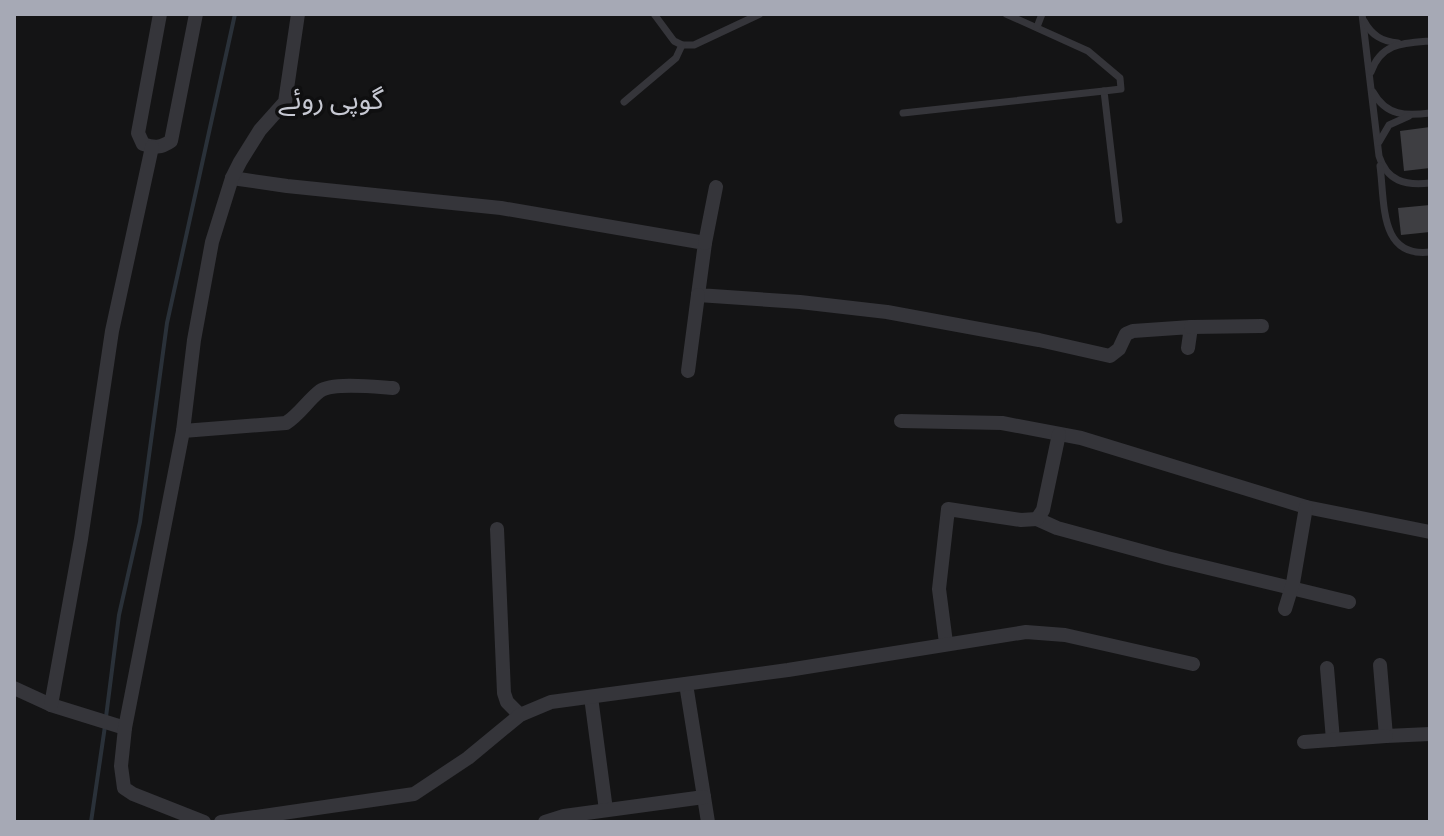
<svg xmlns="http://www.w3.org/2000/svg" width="1444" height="836" viewBox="0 0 1444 836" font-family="Barlow,'Noto Sans Arabic',sans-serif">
  <rect width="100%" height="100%" fill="#141415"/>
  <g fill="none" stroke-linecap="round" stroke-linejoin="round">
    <!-- stream -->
    <g stroke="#2a3139" stroke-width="4">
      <path d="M106 717 119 615 140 522 167 323 235 14"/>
      <path d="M91 822 105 726"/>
    </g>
  </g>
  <!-- building -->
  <g fill="#3e3e42">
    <path d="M1430 127V168L1404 171 1400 131Z"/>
    <path d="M1430 205V232L1401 235 1398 208Z"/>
  </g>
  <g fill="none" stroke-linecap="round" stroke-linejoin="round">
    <!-- lane -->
    <g stroke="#35353a" stroke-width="7">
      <path d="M1006 14 1088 51 1120 78 1121 89 1104 91 1119 220"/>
      <path d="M1362 14 1379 156C1387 181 1405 186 1430 183"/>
      <path d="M1364 21C1372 36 1382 41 1398 43"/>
      <path d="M1037 27 1042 14"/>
      <path d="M682 45H694L760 14"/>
      <path d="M1371 72C1381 43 1403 43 1430 41"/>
      <path d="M1373 92C1386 116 1406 116 1430 113"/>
      <path d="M624 102 676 58 682 45 674 41 654 14"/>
      <path d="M903 113 1104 91"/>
      <path d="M1379 142 1389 125 1409 116"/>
      <path d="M1380 166C1385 203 1379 258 1430 252"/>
    </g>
    <!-- street -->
    <g stroke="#35353a" stroke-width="14">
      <path d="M160 14 138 133 143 144C154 148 161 148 171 141L196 14"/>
      <path d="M232 178 287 186 501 208 705 243 698 295 800 302 887 312 1039 340 1110 356 1119 349 1126 334 1133 331 1191 327 1188 348"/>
      <path d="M705 243 716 187"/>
      <path d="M1191 327 1262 326"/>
      <path d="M688 371 698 295"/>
      <path d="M901 421 1002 423 1081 438 1306 507 1430 532"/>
      <path d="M183 431 286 423C300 414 308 400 320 391 333 382 376 387 393 388"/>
      <path d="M1037 519 1057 528 1167 558 1349 602"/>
      <path d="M497 529 504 693 507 702 520 715"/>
      <path d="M1285 609 1293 583 1306 507"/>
      <path d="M946 643 939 589 948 509 1021 520 1037 519 1043 510 1059 434"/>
      <path d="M1380 665 1386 736 1430 734"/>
      <path d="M1327 668 1333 740"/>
      <path d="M686 684 708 822"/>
      <path d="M14 688 51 705 125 728"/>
      <path d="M591 697 606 810"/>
      <path d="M51 705 81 539 112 331 152 147"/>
      <path d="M1304 742 1386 736"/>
      <path d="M204 822 133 794 124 788 121 766 125 728 183 431 194 340 212 242 232 178 240 162 260 130 285 102 298 14"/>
      <path d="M221 822 414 794 468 758 520 715 551 702 788 670 1026 632 1065 635 1193 664"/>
      <path d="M545 822 564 816 704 797"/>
    </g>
  </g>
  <g text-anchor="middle" stroke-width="7" stroke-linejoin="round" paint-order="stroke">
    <!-- quarter labels -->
    <g font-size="28" fill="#c6c8d2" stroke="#0f0f10">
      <text x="331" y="109">گوپی روئے</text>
    </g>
  </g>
  <!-- border -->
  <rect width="1444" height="836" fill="none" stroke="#a6a9b5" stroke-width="32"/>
</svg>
